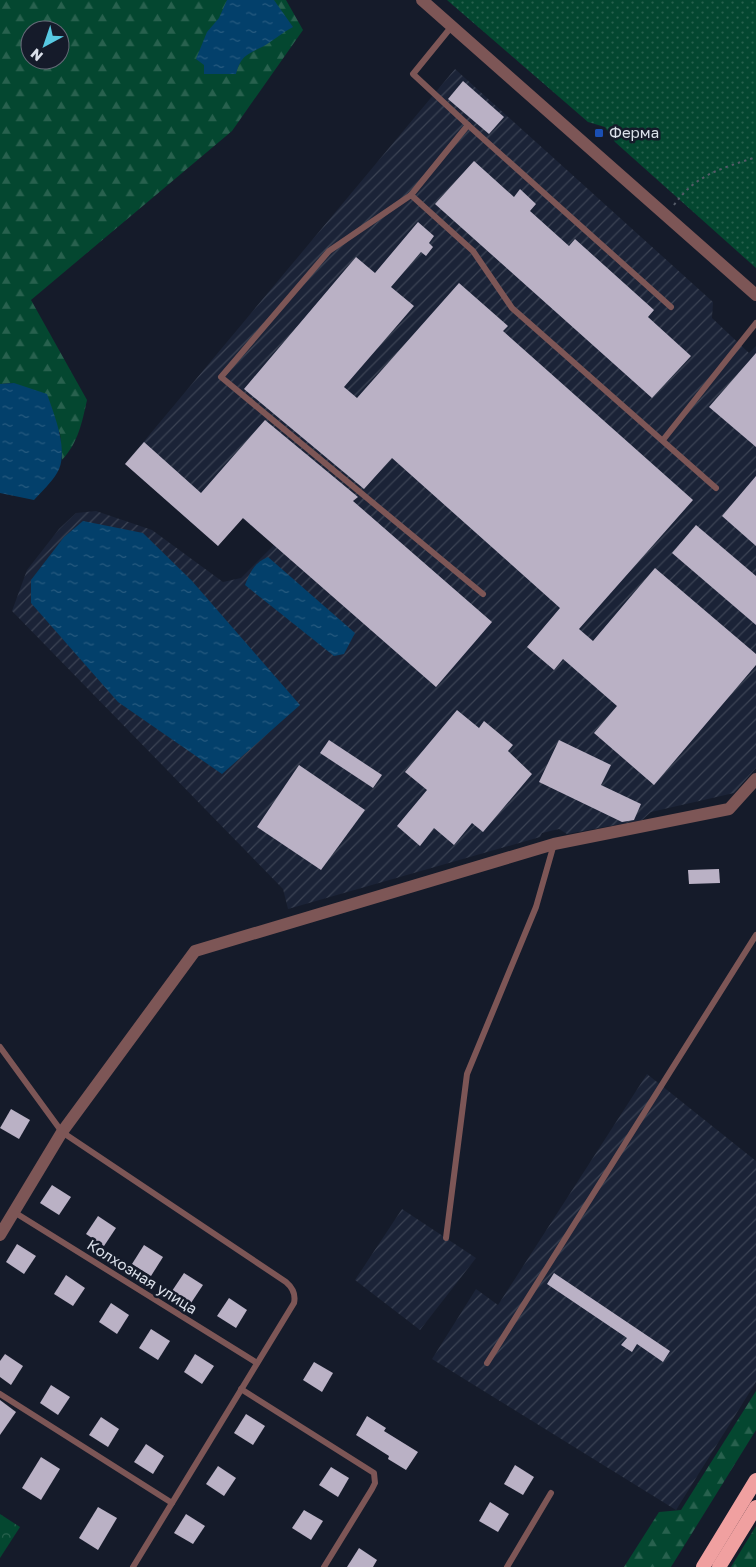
<svg xmlns="http://www.w3.org/2000/svg" width="756" height="1567" viewBox="0 0 756 1567" font-family="'Golos Text',sans-serif">
  <defs>
    <pattern id="industrial-furrows" width="10" height="10" patternUnits="userSpaceOnUse" patternTransform="scale(1.25)"><rect width="10" height="10" fill="#1b2337"/><path d="M-1 1l2-2M0 10L10 0M9 11l2-2" fill="none" stroke="#3c4354"/></pattern>
    <pattern id="grass-dots" width="8" height="8" patternUnits="userSpaceOnUse" patternTransform="scale(1.25)"><rect width="8" height="8" fill="#044730"/><path d="M2 2h.1M6 6h.1" fill="none" stroke="#28614e" stroke-width="1.8" stroke-linecap="round"/></pattern>
    <pattern id="forest-firs" width="22" height="20" patternUnits="userSpaceOnUse" patternTransform="scale(1.25)"><rect width="22" height="20" fill="#044730"/><path d="M5 1l3.5 6h-7zM16 11l3.5 6h-7z" fill="#28614e"/></pattern>
    <pattern id="park-crowns" width="20" height="18" patternUnits="userSpaceOnUse" patternTransform="scale(1.25)"><rect width="20" height="18" fill="#044730"/><path d="M2 6a3 3 0 1 1 6 0M12 15a3 3 0 1 1 6 0" fill="none" stroke="#28614e"/></pattern>
    <pattern id="water-ripples" width="26" height="14" patternUnits="userSpaceOnUse" patternTransform="scale(1.25)"><rect width="26" height="14" fill="#03406b"/><path d="M2 4q2-2 4 0t4 0M15 11q2-2 4 0t4 0" fill="none" stroke="#275b80"/></pattern>
  </defs>
  <rect width="100%" height="100%" fill="#151b2a"/>
  <!-- industrial -->
  <g fill="url(#industrial-furrows)">
    <path d="M455 69 713 302 712 318 749 353 756 346V768L734 793 651 812 642 820 567 834 559 829 542 833 540 837 288 909 283 889 12 611 27 570 59 529 76 513 96 511 152 530 223 582 241 578 274 545 242 518 218 546 125 464Z"/>
    <path d="M647 1074 756 1161V1382L676 1510 432 1359 476 1289 498 1305Z"/>
    <path d="M402 1209 476 1258 420 1330 355 1280Z"/>
  </g>
  <!-- grass -->
  <path fill="url(#grass-dots)" d="M447 0H756V268L615 142 605 127 588 122Z"/>
  <!-- forest -->
  <g fill="url(#forest-firs)" fill-rule="evenodd">
    <path d="M0 0H286L303 30 232 131 31 300 87 400C82 423 78 443 62 460L60 433 14 383 0 384ZM30 30H60V60H30Z"/>
    <path d="M756 1391V1430L671 1567H624L659 1512 681 1510Z"/>
    <path d="M756 1526V1567H731Z"/>
  </g>
  <!-- park -->
  <path fill="url(#park-crowns)" d="M0 1514 20 1527 0 1558Z"/>
  <!-- water -->
  <g fill="url(#water-ripples)">
    <path d="M227 0H274L293 27C281 33 272 42 262 47 246 55 241 56 236 74H204V65L196 59 207 32 219 18Z"/>
    <path d="M14 383 47 394C54 414 70 453 57 473 51 483 42 491 34 500L0 493V384Z"/>
    <path d="M83 521 143 533 192 581 300 705 222 774 118 702 31 603V580L64 537Z"/>
    <path d="M268 557 355 633 344 654 334 656 245 585C250 572 254 563 268 557Z"/>
  </g>
  <!-- building -->
  <g fill="#bab1c5">
    <path d="M463 81 504 117 489 134 448 99Z"/>
    <path d="M474 161 514 197 520 189 536 204 530 211 569 246 575 239 654 310 648 317 691 356 652 398 435 204Z"/>
    <path d="M418 222 434 236 429 243 433 247 426 256 421 252 391 287 414 306 344 387 357 398 459 283 508 326 503 331 693 500 579 629 593 641 655 568 756 654V665L654 785 594 733 617 706 563 659 554 670 527 647 560 608 392 458 364 489 244 389 356 257 375 273Z"/>
    <path d="M756 353V447L709 407Z"/>
    <path d="M265 420 358 497 353 501 492 622 436 687 243 518 218 546 125 464 144 442 201 493Z"/>
    <path d="M756 476V546L722 516Z"/>
    <path d="M696 525 756 576V625L672 553Z"/>
    <path d="M457 710 479 728 484 721 513 745 508 751 532 774 483 832 472 823 454 845 434 828 420 846 397 826 427 790 405 772Z"/>
    <path d="M329 740 382 775 373 788 320 753Z"/>
    <path d="M559 740 611 765 601 785 641 804 634 820 622 822 539 782Z"/>
    <path d="M299 765 365 810 321 870 257 827Z"/>
    <path d="M719 869 720 883 689 884 688 870Z"/>
    <path d="M11 1109 30 1120 19 1139 0 1128Z"/>
    <path d="M52 1185 71 1197 59 1215 40 1203Z"/>
    <path d="M98 1216 116 1228 104 1246 86 1234Z"/>
    <path d="M17 1244 36 1256 24 1274 6 1262Z"/>
    <path d="M144 1245 163 1257 151 1276 132 1264Z"/>
    <path d="M184 1273 203 1285 191 1303 172 1291Z"/>
    <path d="M554 1273 670 1351 663 1362 637 1344 632 1352 621 1345 627 1338 547 1284Z"/>
    <path d="M66 1275 85 1288 73 1306 54 1294Z"/>
    <path d="M229 1298 247 1310 236 1328 217 1316Z"/>
    <path d="M111 1303 129 1315 117 1334 99 1322Z"/>
    <path d="M151 1329 170 1341 158 1360 139 1348Z"/>
    <path d="M5 1354 23 1366 11 1385 0 1377V1361Z"/>
    <path d="M195 1354 214 1366 202 1384 184 1372Z"/>
    <path d="M314 1362 333 1373 322 1392 303 1380Z"/>
    <path d="M51 1385 70 1397 58 1415 40 1403Z"/>
    <path d="M0 1400 16 1412 0 1435Z"/>
    <path d="M246 1414 265 1426 253 1445 234 1433Z"/>
    <path d="M367 1416 386 1428 384 1431 418 1452 406 1470 388 1459 389 1456 356 1435Z"/>
    <path d="M101 1417 119 1429 108 1447 89 1435Z"/>
    <path d="M146 1444 164 1456 153 1474 134 1462Z"/>
    <path d="M41 1457 60 1469 41 1500 22 1488Z"/>
    <path d="M515 1465 534 1477 523 1495 504 1484Z"/>
    <path d="M218 1466 236 1478 224 1496 206 1484Z"/>
    <path d="M331 1467 349 1478 338 1497 319 1485Z"/>
    <path d="M490 1502 509 1514 498 1532 479 1521Z"/>
    <path d="M98 1507 117 1518 98 1550 79 1538Z"/>
    <path d="M304 1510 323 1521 311 1540 292 1528Z"/>
    <path d="M186 1514 205 1526 193 1544 174 1533Z"/>
    <path d="M359 1548 377 1560 373 1567H347Z"/>
  </g>
  <g fill="none" stroke-linecap="round" stroke-linejoin="round">
    <!-- path -->
    <path stroke="#545a67" stroke-width="2" stroke-dasharray="2.5 4" stroke-linecap="butt" d="M674 205C696 174 721 169 756 157"/>
    <!-- service -->
    <g stroke="#7d5656" stroke-width="6">
      <path d="M468 125 671 307"/>
      <path d="M411 195 468 125 413 74 452 26"/>
      <path d="M663 440 756 323"/>
      <path d="M483 594 221 377 329 251 411 195 473 251 512 308 716 488"/>
      <path d="M0 1047 62 1132 286 1282C293 1288 296 1294 294 1303L133 1567"/>
      <path d="M14 1212 257 1363"/>
      <path d="M446 1238 467 1074 536 907 554 844"/>
      <path d="M487 1363 756 935"/>
      <path d="M241 1389 374 1473 375 1483 372 1489 324 1567"/>
      <path d="M0 1394 172 1503"/>
      <path d="M507 1567 551 1493"/>
    </g>
    <!-- minor -->
    <path stroke="#7d5656" stroke-width="12" d="M0 1235 62 1132 195 951 554 844 729 809 756 779"/>
    <!-- tertiary -->
    <path stroke="#7d5656" stroke-width="12" d="M422 0 756 295"/>
    <!-- trunk -->
    <g stroke="#f0a0a0" stroke-width="14">
      <path d="M703 1567 756 1480"/>
      <path d="M719 1567 756 1507"/>
    </g>
  </g>
  <!-- markers -->
  <rect fill="#1a4fb4" stroke="#151b2a" stroke-width="2" x="594" y="128" width="10" height="10" rx="2.5"/>
  <g text-anchor="middle" stroke-width="5" stroke-linejoin="round" paint-order="stroke">
    <!-- poi labels -->
    <g font-size="15" fill="#dbe0ea" stroke="#151b2a" text-anchor="start">
      <text x="609" y="138">Ферма</text>
    </g>
    <!-- street labels -->
    <g font-size="15" fill="#dbe0ea" stroke="#151b2a">
      <text transform="translate(142 1277) rotate(32)" y="5">Колхозная улица</text>
    </g>
  </g>
  <!-- north arrow -->
  <g transform="translate(45 45) rotate(220)"><circle r="24" fill="#151b2a" stroke="#646a77"/>
  <path d="M0-4L9 19L0 12L-9 19Z" fill="#57c9e2"/>
  <text y="-8" font-size="14" font-weight="bold" text-anchor="middle" fill="#dbe0ea">N</text>
  </g>
</svg>
